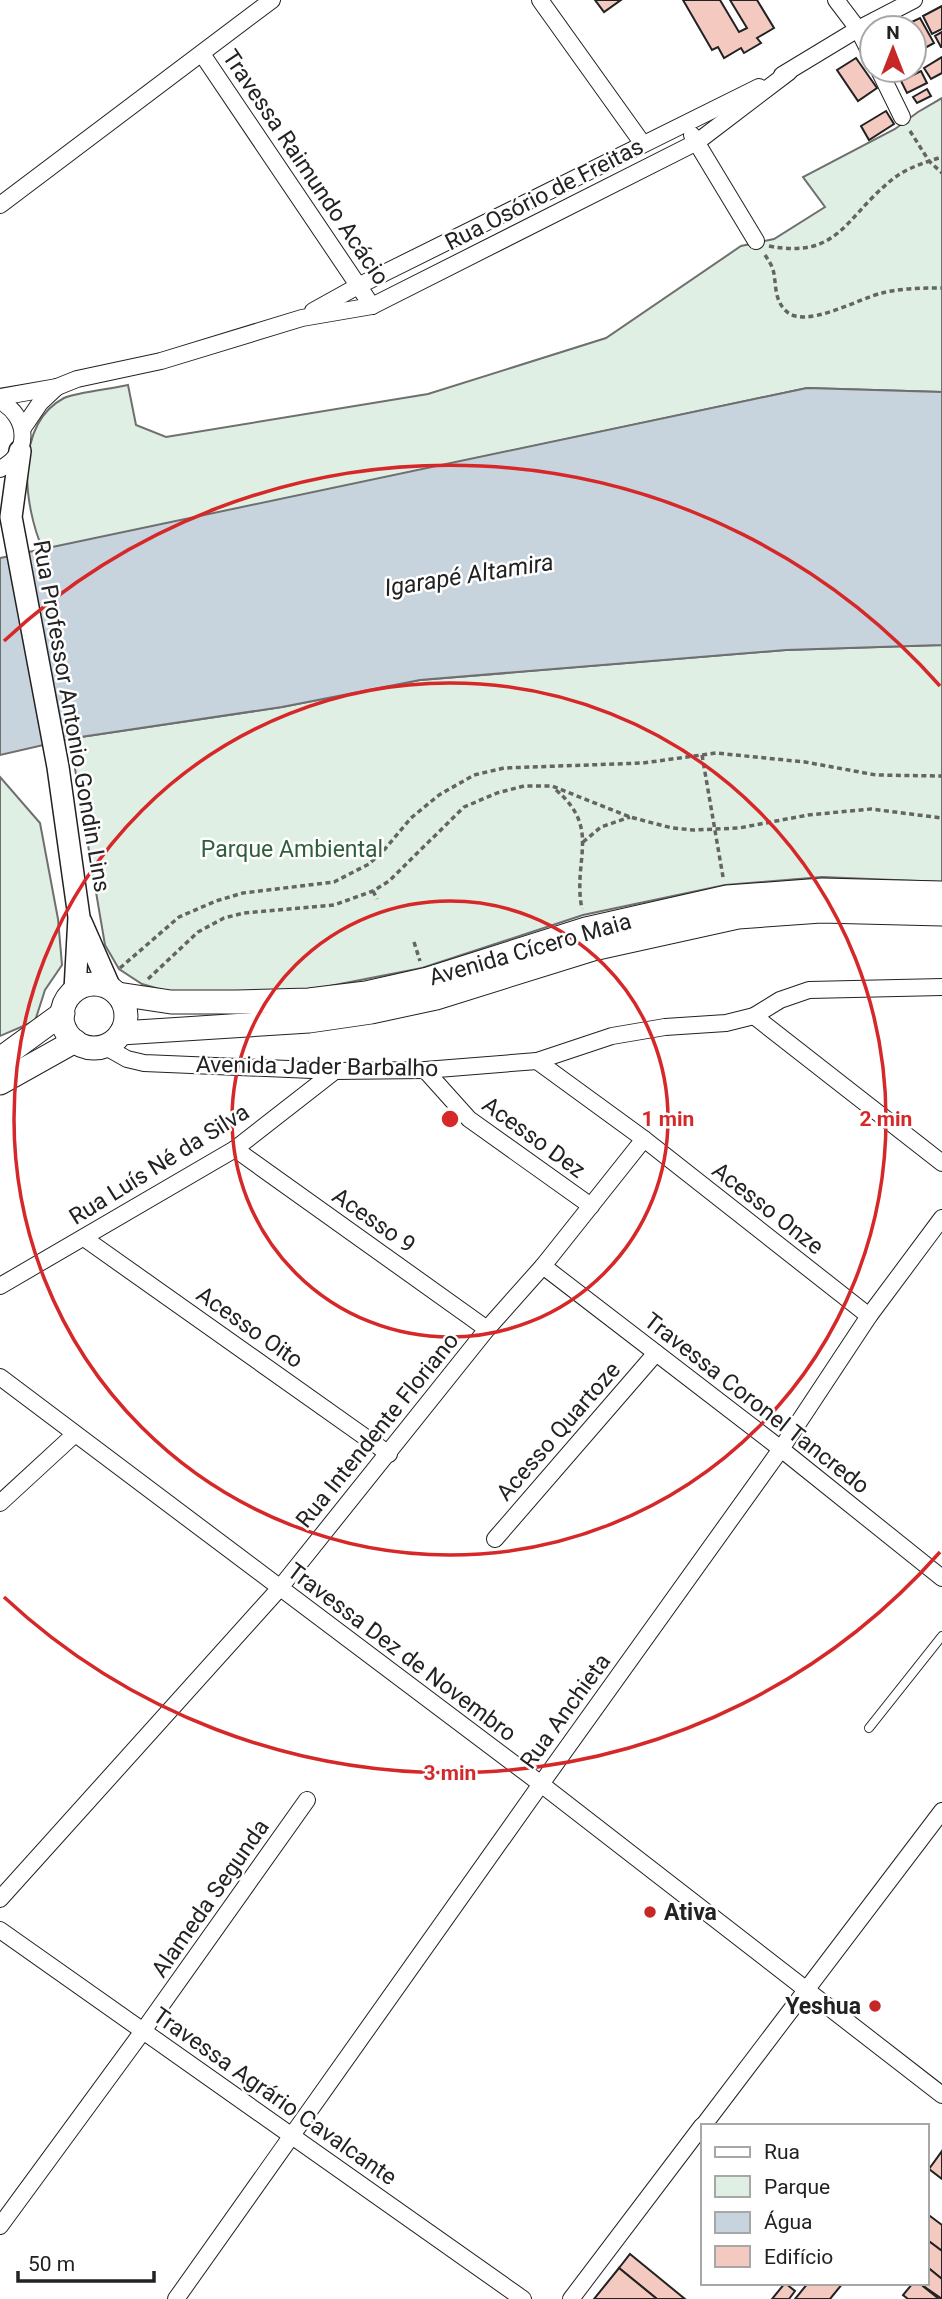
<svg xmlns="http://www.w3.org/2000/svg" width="942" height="2299" viewBox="0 0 942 2299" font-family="Roboto,sans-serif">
  <rect width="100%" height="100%" fill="#fff"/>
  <!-- green -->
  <g fill="#e0efe3" stroke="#6f6f6f" stroke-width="2">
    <path d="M942 98V392L807 388 43 550C24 507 13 425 64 398 78 392 111 389 128 385L136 425 166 437 428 394 606 338 741 246 774 239 825 207 803 177 895 129 918 112Z"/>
    <path d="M942 645V882L822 877 725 885 583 915 422 968 309 990 173 993 142 984 119 969 105 945 74 763V738L282 707 420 680 786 650Z"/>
    <path d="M0 777 40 823 58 919 62 965 45 990 35 1021 0 1036Z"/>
  </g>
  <!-- water -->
  <path fill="#c7d3dd" stroke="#6f6f6f" stroke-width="2" d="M807 388 942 392V645L786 650 420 680 282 707 74 738 0 755V558Z"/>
  <!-- building -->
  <g fill="#f3c9c0" stroke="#222" stroke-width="2">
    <path d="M595 0H621L604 12Z"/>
    <path d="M683 0H720L739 32 747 28 730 0H757L774 28 757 38 761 43 744 53 741 48 724 58 718 47 712 50Z"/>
    <path d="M942 6V29L932 34 923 16Z"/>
    <path d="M920 18 934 43 914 54V28H899Z"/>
    <path d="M942 32V47H941L935 36Z"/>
    <path d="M942 57V73L931 79 924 68Z"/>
    <path d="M856 58 877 88 858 101 837 70Z"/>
    <path d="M921 71 927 83 907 93 901 81Z"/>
    <path d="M927 89 931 96 917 103 913 97Z"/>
    <path d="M886 111 894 124 869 140 861 126Z"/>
    <path d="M942 2151V2179L929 2169Z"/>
    <path d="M926 2213 942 2225V2251L926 2239Z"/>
    <path d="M930 2242 942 2251V2279L926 2266V2247Z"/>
    <path d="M630 2254 685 2299H657L619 2268Z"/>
    <path d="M926 2266 942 2279V2299L919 2283H926Z"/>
    <path d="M619 2268 657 2299H594Z"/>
    <path d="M785 2283 795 2291 789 2299H772Z"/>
    <path d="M808 2283H843L830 2299H795Z"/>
    <path d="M913 2283H919L939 2299H908L903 2295Z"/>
  </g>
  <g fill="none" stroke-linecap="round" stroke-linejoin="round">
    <defs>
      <path id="service" d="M869 1728 942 1636"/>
      <g id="minor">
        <path d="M540 0 643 144"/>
        <path d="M836 0 858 29 872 57"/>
        <path d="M202 54 372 306"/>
        <path d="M879 70 902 117"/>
        <path d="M782 75 858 29 914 0"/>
        <path d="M692 135 756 241"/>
        <path d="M0 205 272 0"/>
        <path d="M313 311 358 286 759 87"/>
        <path d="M0 397 57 387 77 379 161 361 302 318 372 306 697 142 789 72"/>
        <path d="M0 401C29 417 31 453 0 469"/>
        <path d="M23 428 40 403 57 387"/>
        <path d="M754 1016 942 1163"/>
        <path d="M104 1046 127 1059 144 1063 335 1071 425 1070 537 1061 612 1036 665 1027 726 1023 754 1016 780 1000 809 990 942 987"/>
        <path d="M537 1061 644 1139 869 1316"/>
        <path d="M425 1070 469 1119 591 1206"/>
        <path d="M235 1149 487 1329"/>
        <path d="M84 1238 389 1454"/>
        <path d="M543 1266 781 1449 942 1578"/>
        <path d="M0 1286 235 1149 335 1071"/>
        <path d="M0 1377 541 1784 942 2095"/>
        <path d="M0 1503 75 1434"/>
        <path d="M495 1539 656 1353"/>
        <path d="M0 1899 279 1589 487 1329 543 1266 644 1139"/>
        <path d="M0 1930 523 2299"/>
        <path d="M703 2126 942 1811"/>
        <path d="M0 2226 143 2031 307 1800"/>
        <path d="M176 2299 541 1784 781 1449 869 1316 942 1218"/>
        <path d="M571 2299 702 2126"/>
      </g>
      <g id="tertiary">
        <path d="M20 451 11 517 58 767 79 917 75 990"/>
        <path d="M81 922 110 988"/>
      </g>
      <g id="secondary">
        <circle cx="94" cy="1016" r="32"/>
        <path d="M118 994 171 1002H237L309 1000 366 993 428 979 586 929 727 897 822 890 942 893"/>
        <path d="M121 1033 309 1021 371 1012 436 998 593 949 738 917 821 911 942 914"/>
        <path d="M0 1059 63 1013"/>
        <path d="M0 1083 75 1041"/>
      </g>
    </defs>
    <!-- service casing -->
    <use href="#service" stroke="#222" stroke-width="10"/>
    <!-- minor casing -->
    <use href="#minor" stroke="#222" stroke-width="18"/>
    <!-- tertiary casing -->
    <use href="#tertiary" stroke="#222" stroke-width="24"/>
    <!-- secondary casing -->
    <use href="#secondary" stroke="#222" stroke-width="25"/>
    <!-- path -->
    <g stroke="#646464" stroke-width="3.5" stroke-dasharray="5 3.5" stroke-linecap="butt">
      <path d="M910 131 929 161 942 173"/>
      <path d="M769 246C837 259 844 220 888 183 903 169 923 163 942 157"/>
      <path d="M765 255C769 261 773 267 774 274 776 286 775 300 785 310 804 331 859 298 882 293 902 288 922 288 942 288"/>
      <path d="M702 755 723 877"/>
      <path d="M556 790C602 829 572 860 582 909"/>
      <path d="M583 842 601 827 630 817"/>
      <path d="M373 891 377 899"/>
      <path d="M414 942 420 961"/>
      <path d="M120 968 179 917 216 901 243 893 334 882 369 864 384 850 411 818 439 795 474 775 504 768 643 763 716 753 805 762 876 775 942 776"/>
      <path d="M148 979 198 932 224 918 244 913 334 905 373 891 389 881 464 807 497 793 524 786H552L630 817 672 828 694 830 739 828 808 815 871 809 942 818"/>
    </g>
    <!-- service -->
    <use href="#service" stroke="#fff" stroke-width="8"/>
    <!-- minor -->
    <use href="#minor" stroke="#fff" stroke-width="16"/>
    <!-- tertiary -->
    <use href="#tertiary" stroke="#fff" stroke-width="21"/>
    <!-- secondary -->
    <use href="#secondary" stroke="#fff" stroke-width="23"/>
  </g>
  <!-- distance rings -->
  <g fill="none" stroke="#d62828" stroke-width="3.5">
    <circle cx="450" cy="1119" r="218"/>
    <circle cx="450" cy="1119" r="436"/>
    <path d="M940 1552A654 654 0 0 1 4 1597M4 641A654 654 0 0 1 940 686"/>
  </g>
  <!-- markers -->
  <g fill="#c62828" stroke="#fff" stroke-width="2.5">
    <circle cx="650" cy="1912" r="7"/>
    <circle cx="875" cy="2006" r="7"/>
  </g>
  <g text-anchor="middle" stroke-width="5" stroke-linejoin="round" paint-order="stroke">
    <!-- street labels -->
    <g font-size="23" fill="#222" stroke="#fff">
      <text transform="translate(306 167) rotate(56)" y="8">Travessa Raimundo Acácio</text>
      <text transform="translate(544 194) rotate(-27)" y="8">Rua Osório de Freitas</text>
      <text transform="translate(72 716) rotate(80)" y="8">Rua Professor Antonio Gondin Lins</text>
      <text transform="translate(530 949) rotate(-16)" y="8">Avenida Cícero Maia</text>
      <text transform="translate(317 1066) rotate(1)" y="8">Avenida Jader Barbalho</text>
      <text transform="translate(534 1137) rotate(36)" y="8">Acesso Dez</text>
      <text transform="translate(159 1164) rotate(-32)" y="8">Rua Luís Né da Silva</text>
      <text transform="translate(768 1208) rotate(38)" y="8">Acesso Onze</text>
      <text transform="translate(374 1220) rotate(35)" y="8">Acesso 9</text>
      <text transform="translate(250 1327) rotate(35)" y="8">Acesso Oito</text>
      <text transform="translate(757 1403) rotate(38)" y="8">Travessa Coronel Tancredo</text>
      <text transform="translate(377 1430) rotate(-51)" y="8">Rua Intendente Floriano</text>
      <text transform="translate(558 1431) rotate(-49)" y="8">Acesso Quartoze</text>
      <text transform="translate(402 1652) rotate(37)" y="8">Travessa Dez de Novembro</text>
      <text transform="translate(565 1711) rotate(-54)" y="8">Rua Anchieta</text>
      <text transform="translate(210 1898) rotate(-55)" y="8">Alameda Segunda</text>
      <text transform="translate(275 2096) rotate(35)" y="8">Travessa Agrário Cavalcante</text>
    </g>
    <!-- park labels -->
    <g font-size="23" fill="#2f5e38" stroke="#fff">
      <text x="292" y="857">Parque Ambiental</text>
    </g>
    <!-- poi labels -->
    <g font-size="23" font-weight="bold" fill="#222" stroke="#fff" text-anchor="start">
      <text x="664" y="1920">Ativa</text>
      <text x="861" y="2014" text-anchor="end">Yeshua</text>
    </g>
    <!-- water labels -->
    <g font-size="24" font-style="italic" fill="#222" stroke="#fff">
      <text transform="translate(469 575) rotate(-9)" y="8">Igarapé Altamira</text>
    </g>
  </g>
  <circle cx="450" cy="1119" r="10" fill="#d62828" stroke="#fff" stroke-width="3.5"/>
  <g font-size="21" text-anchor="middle" font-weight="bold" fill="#d62828" stroke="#fff" stroke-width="5" stroke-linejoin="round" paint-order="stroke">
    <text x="668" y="1126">1 min</text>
    <text x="886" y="1126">2 min</text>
    <text x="450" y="1780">3 min</text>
  </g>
  <!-- legend -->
  <rect x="701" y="2124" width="228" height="161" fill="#ffffff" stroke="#a7a7a7" stroke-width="2"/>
  <rect x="715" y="2147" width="35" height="10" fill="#ffffff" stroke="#a7a7a7" stroke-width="2"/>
  <text x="764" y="2159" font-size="21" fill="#222222">Rua</text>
  <rect x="715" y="2176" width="35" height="21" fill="#e0efe3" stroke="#a7a7a7" stroke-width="2"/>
  <text x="764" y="2194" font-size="21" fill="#222222">Parque</text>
  <rect x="715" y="2212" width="35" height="21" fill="#c7d3dd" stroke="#a7a7a7" stroke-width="2"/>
  <text x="764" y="2229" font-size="21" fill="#222222">Água</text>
  <rect x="715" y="2246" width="35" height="21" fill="#f3c9c0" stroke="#a7a7a7" stroke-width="2"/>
  <text x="764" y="2264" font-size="21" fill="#222222">Edifício</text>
  <!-- north arrow -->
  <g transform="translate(893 49)"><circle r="33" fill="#ffffff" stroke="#a7a7a7" stroke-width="2"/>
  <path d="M0-5L12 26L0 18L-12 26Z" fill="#c62828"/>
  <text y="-10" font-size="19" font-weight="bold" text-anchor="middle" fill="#222222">N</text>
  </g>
  <!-- scale -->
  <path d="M18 2271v10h136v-10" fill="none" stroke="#222222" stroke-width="3.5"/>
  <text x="28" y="2271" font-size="21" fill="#222222" stroke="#ffffff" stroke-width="5" paint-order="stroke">50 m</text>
</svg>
